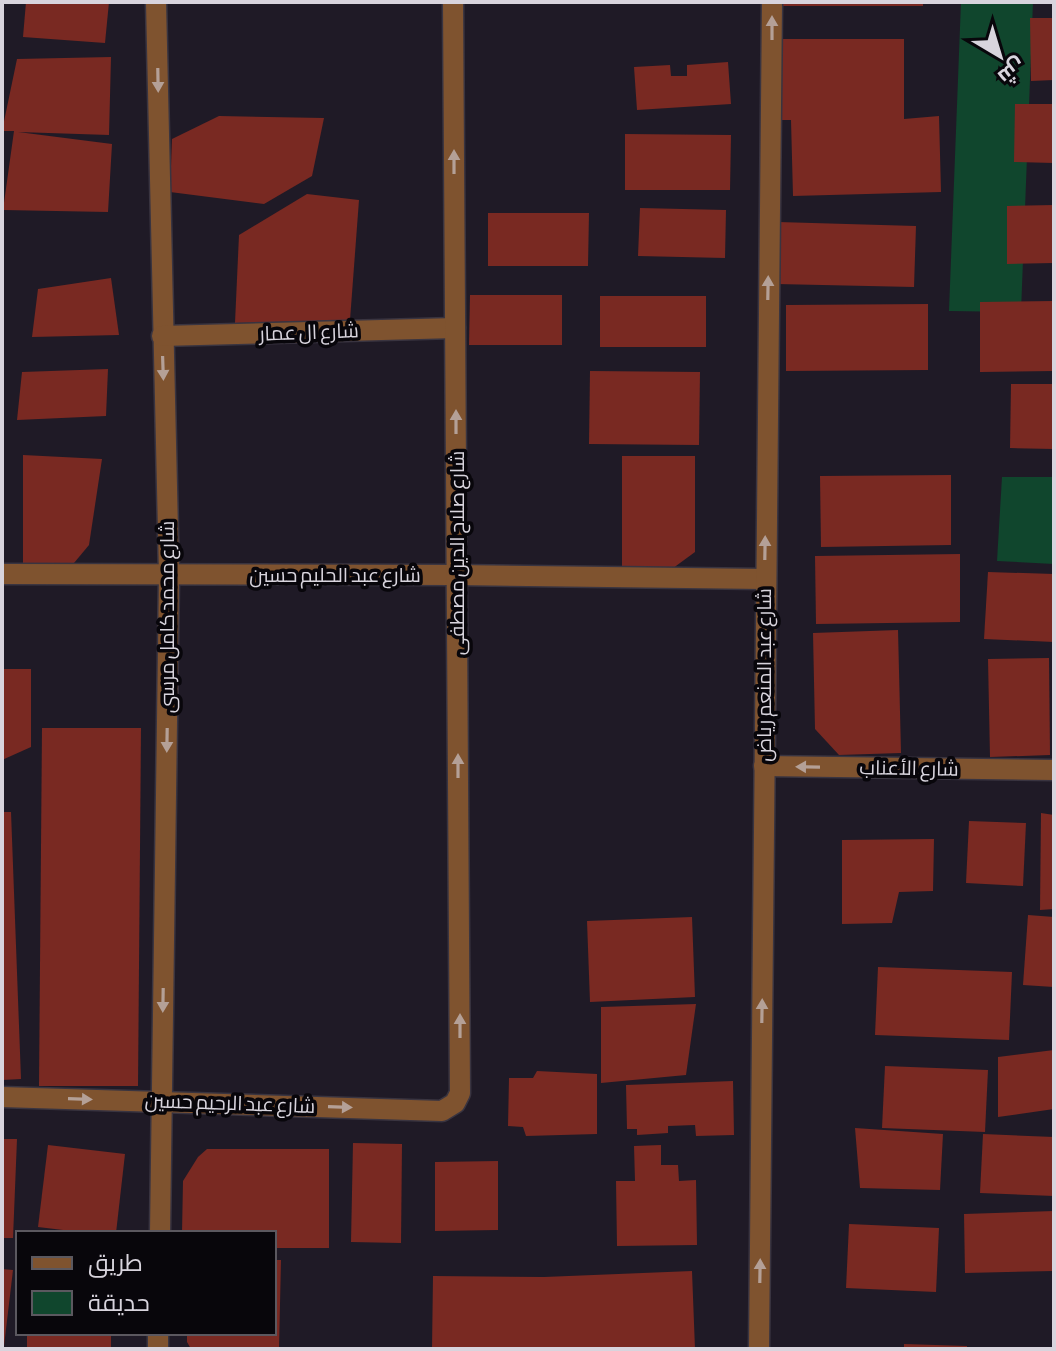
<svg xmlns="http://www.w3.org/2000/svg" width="1056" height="1351" viewBox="0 0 1056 1351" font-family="'Asap Condensed',Cairo,sans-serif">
  <rect width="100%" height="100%" fill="#1f1a26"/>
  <!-- green -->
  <g fill="#10462d">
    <path d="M961 2H1033L1021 312 949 311Z"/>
    <path d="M1002 477H1054V564L997 561Z"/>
  </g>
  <!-- building -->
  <g fill="#792922">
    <path d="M26 2H109L105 43 23 37Z"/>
    <rect x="779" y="2" width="144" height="4"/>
    <path d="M1030 18H1054V80L1031 81Z"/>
    <path d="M776 39H904V119L939 116 941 192 793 196 791 120H774Z"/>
    <path d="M111 57 109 135 18 132 112 144 108 212 3 210 14 131H2L17 59Z"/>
    <path d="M728 62 731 104 637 110 634 67 670 65 671 76H687V65Z"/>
    <path d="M1015 104H1054V163L1014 162Z"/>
    <path d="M219 116 324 118 312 176 264 204 170 192 172 139Z"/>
    <path d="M625 134 731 135 730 190H625Z"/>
    <path d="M307 194 359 200 350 320 235 323 239 235Z"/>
    <path d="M1054 205V263L1007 264V206Z"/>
    <path d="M640 208 726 210 725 258 638 256Z"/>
    <path d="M488 213H589L588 266H488Z"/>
    <path d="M778 222 916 226 914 287 776 284Z"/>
    <path d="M111 278 119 335 32 337 38 289Z"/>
    <path d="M470 295H562V345H469Z"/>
    <rect x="600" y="296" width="106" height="51"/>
    <path d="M1054 301V371L980 372V302Z"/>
    <path d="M928 304V370L786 371V305Z"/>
    <path d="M108 369 106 416 17 420 22 372Z"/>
    <path d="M590 371 700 372 699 445 589 444Z"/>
    <path d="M1011 384H1054V449L1010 448Z"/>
    <path d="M23 455 102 459 89 545 74 563H23Z"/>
    <path d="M622 456H695V552L665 574H622Z"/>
    <path d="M951 475V545L821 547 820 476Z"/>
    <path d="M960 554V622L816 624 815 556Z"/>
    <path d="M988 572 1054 574V642L984 639Z"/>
    <path d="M898 630 901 753 839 755 815 729 813 633Z"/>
    <path d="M1049 658 1050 755 990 757 988 659Z"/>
    <path d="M2 669H31V747L2 760Z"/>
    <path d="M42 728H141L138 1086H39Z"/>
    <path d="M2 812H11L21 1079 2 1080Z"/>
    <path d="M1041 813 1054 815V909L1040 910Z"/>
    <path d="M969 821 1026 823 1023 886 966 883Z"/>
    <path d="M934 839 933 891 899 892 892 923 842 924V840Z"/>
    <path d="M1028 915 1054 917V987L1023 985Z"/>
    <path d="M692 917 695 997 590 1002 587 921Z"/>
    <path d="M878 967 1012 972 1009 1040 875 1035Z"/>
    <path d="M696 1004 686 1075 601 1083V1007Z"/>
    <path d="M1054 1050V1109L998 1117V1057Z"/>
    <path d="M885 1066 988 1070 985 1132 882 1128Z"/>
    <path d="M537 1071 597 1074V1134L526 1136 523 1127 508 1126 509 1078H533Z"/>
    <path d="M733 1081 734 1135 696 1136 695 1125 668 1126V1133L637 1135V1129H627L626 1085Z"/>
    <path d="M855 1128 943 1134 940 1190 860 1188Z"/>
    <path d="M983 1134 1054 1137V1196L980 1193Z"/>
    <path d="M2 1139H17L13 1238H2Z"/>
    <path d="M353 1143 402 1144 401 1243 351 1242Z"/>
    <path d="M48 1145 125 1154 116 1233H88L38 1227Z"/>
    <path d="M661 1145V1165H678L679 1181 696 1180 697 1245 617 1246 616 1181H635L634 1146Z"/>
    <path d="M207 1149H329V1248H274V1233H182L183 1181 198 1157Z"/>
    <path d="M498 1161V1230L435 1231V1162Z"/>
    <path d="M1054 1211V1271L965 1273 964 1214Z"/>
    <path d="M849 1224 939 1228 936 1292 846 1288Z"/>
    <path d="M274 1260H281L279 1349H191L187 1342V1333H274Z"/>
    <path d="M2 1269 13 1270 4 1346H2Z"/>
    <path d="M692 1271 695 1349H432L433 1276 544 1277Z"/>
    <path d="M27 1333 111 1336V1349H27Z"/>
    <path d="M904 1344 967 1346V1349H904Z"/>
  </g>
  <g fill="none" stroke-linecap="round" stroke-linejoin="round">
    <defs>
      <g id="minor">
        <path d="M156 2 169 575 160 1233"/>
        <path d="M162 336 455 328"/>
        <path d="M2 574 457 575 764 579"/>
        <path d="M764 766 1054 770"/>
        <path d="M2 1097 442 1111 455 1103 460 1093 453 2"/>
        <path d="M158 1349V1333"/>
        <path d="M759 1349 772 2"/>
      </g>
    </defs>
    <!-- minor casing -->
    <use href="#minor" stroke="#393440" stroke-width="23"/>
    <!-- minor -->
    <use href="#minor" stroke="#7f532f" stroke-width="20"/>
  </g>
  <!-- one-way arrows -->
  <defs><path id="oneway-solid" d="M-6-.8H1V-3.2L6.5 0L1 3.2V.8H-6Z" transform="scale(2)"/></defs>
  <g fill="#b4a097">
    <use href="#oneway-solid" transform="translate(772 28) rotate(-90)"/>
    <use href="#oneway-solid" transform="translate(158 80) rotate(89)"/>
    <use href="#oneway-solid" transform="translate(454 162) rotate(-90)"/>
    <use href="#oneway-solid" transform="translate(768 288) rotate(-89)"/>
    <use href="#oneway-solid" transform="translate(163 368) rotate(88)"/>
    <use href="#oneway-solid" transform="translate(456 422) rotate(-90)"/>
    <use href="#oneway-solid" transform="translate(765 548) rotate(-89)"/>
    <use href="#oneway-solid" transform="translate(167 740) rotate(91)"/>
    <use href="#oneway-solid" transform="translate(458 766) rotate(-90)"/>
    <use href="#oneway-solid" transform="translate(808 767) rotate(-179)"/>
    <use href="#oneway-solid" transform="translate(163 1000) rotate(91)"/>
    <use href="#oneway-solid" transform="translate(762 1011) rotate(-89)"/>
    <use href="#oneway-solid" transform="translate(460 1026) rotate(-90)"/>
    <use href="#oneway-solid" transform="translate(80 1099) rotate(2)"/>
    <use href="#oneway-solid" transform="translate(340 1107) rotate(2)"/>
    <use href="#oneway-solid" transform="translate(760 1271) rotate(-89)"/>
  </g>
  <g text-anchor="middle" stroke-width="7" stroke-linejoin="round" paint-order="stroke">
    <!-- street labels -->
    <g font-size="20" fill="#d8d4dd" stroke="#08060b">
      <text transform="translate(309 332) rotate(-2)" y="7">شارع ال عمار</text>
      <text transform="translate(457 553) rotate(-90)" y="7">شارع صلاح الدين مصطفى</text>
      <text x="335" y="582">شارع عبد الحليم حسين</text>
      <text transform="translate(167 617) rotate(-90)" y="7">شارع محمد كامل مرسى</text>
      <text transform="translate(764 675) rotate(-90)" y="7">شارع عبد المنعم رياض</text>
      <text transform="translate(909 768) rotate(1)" y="7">شارع الأعناب</text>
      <text transform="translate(230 1103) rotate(2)" y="7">شارع عبد الرحيم حسين</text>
    </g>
  </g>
  <!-- border -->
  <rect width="1056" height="1351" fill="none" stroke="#d8d4dd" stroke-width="8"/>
  <!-- legend -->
  <rect x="16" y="1231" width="260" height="104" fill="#08060b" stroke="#5b585f" stroke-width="2"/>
  <rect x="32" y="1257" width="40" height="12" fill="#7f532f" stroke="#5b585f" stroke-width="2"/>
  <text x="88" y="1271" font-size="24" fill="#d8d4dd">طريق</text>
  <rect x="32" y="1291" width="40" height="24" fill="#10462d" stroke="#5b585f" stroke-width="2"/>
  <text x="88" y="1311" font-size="24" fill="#d8d4dd">حديقة</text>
  <!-- north arrow -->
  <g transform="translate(1000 56) rotate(142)" stroke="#08060b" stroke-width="6" paint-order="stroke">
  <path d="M0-6L14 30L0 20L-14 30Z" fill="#d8d4dd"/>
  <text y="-12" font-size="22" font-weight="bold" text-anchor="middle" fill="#d8d4dd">ش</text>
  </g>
</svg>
